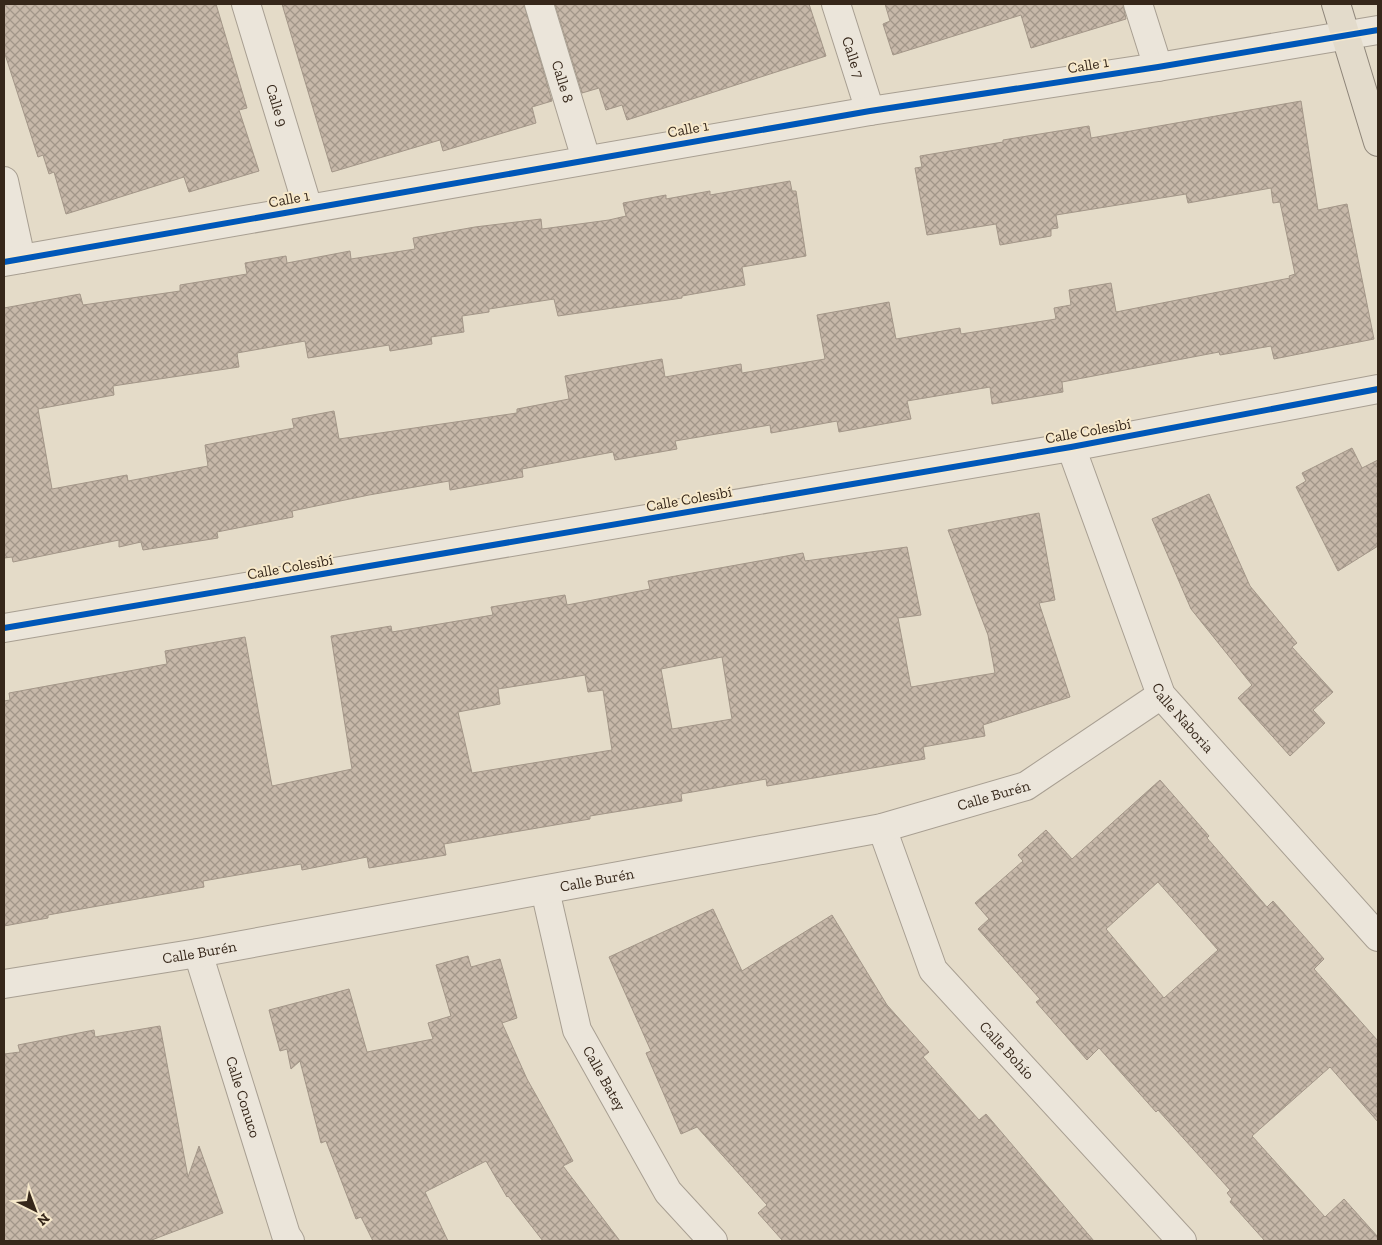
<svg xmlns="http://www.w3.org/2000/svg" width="1382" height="1245" viewBox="0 0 1382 1245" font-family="'Zilla Slab',serif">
  <defs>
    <pattern id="building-cross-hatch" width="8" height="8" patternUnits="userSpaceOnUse" patternTransform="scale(1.25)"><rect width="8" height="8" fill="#c7b8a9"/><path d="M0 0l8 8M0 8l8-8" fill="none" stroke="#a29689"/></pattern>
  </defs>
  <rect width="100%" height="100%" fill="#e4dbc8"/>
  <!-- building -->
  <g fill="url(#building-cross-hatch)" stroke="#a39688" fill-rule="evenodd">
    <path d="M4 4H216L247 108 239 110 259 171 189 192 184 177 66 214 54 172 49 174 43 155 38 157 4 51Z"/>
    <path d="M282 4H524L552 101 532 107 536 123 443 151 440 140 332 172Z"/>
    <path d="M555 4H809L826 56 627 120 622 105 606 110 599 88 582 93Z"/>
    <path d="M885 4H1123L1126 19 1031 48 1021 15 893 55 883 24 890 21Z"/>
    <path d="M1301 101 1318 210 1347 204 1374 339 1274 359 1271 346 1220 355 1219 352 1062 382 1063 392 992 404 990 387 907 401 911 419 839 432 837 421 771 433 770 425 675 441 677 449 615 460 613 452 522 469 523 477 450 490 449 481 369 495 292 511 293 517 217 532 218 538 143 550 141 542 119 547V540L13 562 12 557 4 558V308L80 294 83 305 180 291V285L247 274 245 263 286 256 287 263 350 251 351 259 415 249 413 238 475 227 541 219 542 229 609 220 626 216 623 203 666 195V199L710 191V195L790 181 792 191H796L806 256 742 267 745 285 682 296V298L558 316 554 299 489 309V312L462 316 464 332 431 337 432 344 390 351 389 345 308 358 305 341 237 353 239 367 113 386 114 395 38 409 52 489 127 475 128 481 208 466 205 445 294 428 292 419 334 411 339 439 517 413V409L569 399 565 376 662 359 665 377 741 364 742 373 825 359 817 315 889 302 896 339 960 328 961 334 1056 319 1054 308 1071 305 1069 290 1111 283 1116 312 1290 278 1289 276 1295 274 1280 202 1273 203 1271 188 1188 203 1186 194 1056 215 1058 228 1051 229V236L1000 245 996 224 927 235 915 168 922 167 920 156 1003 142V140L1089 126 1091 138Z"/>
    <path d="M1352 448 1362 468 1378 460V546L1338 571 1296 487 1306 481 1302 473Z"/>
    <path d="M1209 494 1250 586 1297 643 1292 647 1333 692 1313 710 1325 723 1290 756 1238 698 1252 685 1191 609 1152 519Z"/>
    <path d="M1039 513 1055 600 1039 603 1070 697 983 725 985 736 923 747 925 759 767 786 766 779 681 794 682 801 590 816V819L444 844 446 855 369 868 367 857 302 870 301 864 203 881 204 887 48 915V918L4 926V701L10 700 9 693 167 664 165 651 245 637 272 786 352 769 331 636 391 626 392 632 493 615 491 607 565 595 567 605 650 589 648 581 803 553 805 561 907 547 921 615 898 618 911 687 995 673 988 635 948 530ZM722 657 732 719 672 729 661 669ZM585 675 588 692 603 690 612 750 472 773 458 712 500 704 498 689Z"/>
    <path d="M1160 780 1209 836 1207 838 1267 907 1273 901 1324 959 1314 969 1378 1041V1122L1330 1067 1252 1136 1325 1217 1344 1199 1378 1237V1241H1265L1230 1202 1232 1199 1227 1193 1230 1190 1158 1110 1156 1112 1099 1048 1087 1060 1036 1002 1040 999 978 929 989 919 975 903 1023 861 1018 855 1046 830 1072 859ZM1158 882 1218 950 1164 998 1106 929Z"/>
    <path d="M713 909 742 971 832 915 887 1005 929 1052 923 1057 979 1120 986 1114 1094 1241H783L758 1213 767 1205 697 1127 681 1134 646 1053 651 1051 609 957Z"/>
    <path d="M468 956 471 967 500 959 517 1018 502 1023 527 1079 573 1161 563 1166 620 1241H543L508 1196 507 1197 486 1161 425 1192 448 1241H373L361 1217 356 1219 326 1141 321 1143 300 1061 291 1069 287 1049 280 1051 269 1010 349 989 367 1052 433 1039 428 1023 451 1016 436 965Z"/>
    <path d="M160 1026 188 1177 199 1146 223 1213 149 1241H4V1054L20 1052 18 1045 94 1030 95 1037Z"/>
  </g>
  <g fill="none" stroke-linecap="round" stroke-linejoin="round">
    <defs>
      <g id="minor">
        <path id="s1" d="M246 4 308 208"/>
        <path id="s2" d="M539 4 586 159"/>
        <path id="s3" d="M836 4 870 111"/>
        <path d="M1138 4 1158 67"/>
        <path d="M4 181 21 259"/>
        <path d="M4 262 870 111 1158 67 1378 30"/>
        <path id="s4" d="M1071 447 1161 695 1378 937"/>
        <path d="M4 628 1071 447 1378 389"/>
        <path id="s5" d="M882 828 933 970 1182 1241"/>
        <path id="s6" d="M545 890 577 1030 668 1192 713 1241"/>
        <path id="s7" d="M198 953 286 1235 290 1241"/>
        <path id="s8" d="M4 984 198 953 882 828 1026 786 1161 695"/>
      </g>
      <path id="major" d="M1336 4 1378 142"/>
    </defs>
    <!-- minor casing -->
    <use href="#minor" stroke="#a89f92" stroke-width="30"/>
    <!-- major casing -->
    <use href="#major" stroke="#8e8579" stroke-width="30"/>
    <!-- minor -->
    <use href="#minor" stroke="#ebe5da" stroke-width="28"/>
    <!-- major -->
    <use href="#major" stroke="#e3dbcb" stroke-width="28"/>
    <defs>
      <g id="cycleway">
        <path d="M4 262 870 111 1158 67 1378 30"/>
        <path d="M4 628 1071 447 1378 389"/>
      </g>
    </defs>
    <!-- cycleway casing -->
    <use href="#cycleway" stroke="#f7e9cb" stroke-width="9"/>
    <!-- cycleway -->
    <use href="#cycleway" stroke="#0057b8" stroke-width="6"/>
  </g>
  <g text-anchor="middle" stroke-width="4" stroke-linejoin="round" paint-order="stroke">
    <!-- street labels -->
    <g font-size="15" fill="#36271a" stroke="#f7e9cb">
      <text dy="5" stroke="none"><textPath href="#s3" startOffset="56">Calle 7</textPath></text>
      <text transform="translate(1088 65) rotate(-9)" y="5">Calle 1</text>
      <text dy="5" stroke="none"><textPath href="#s2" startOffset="81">Calle 8</textPath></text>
      <text dy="5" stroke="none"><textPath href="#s1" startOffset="106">Calle 9</textPath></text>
      <text transform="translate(688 129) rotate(-10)" y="5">Calle 1</text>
      <text transform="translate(289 199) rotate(-10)" y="5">Calle 1</text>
      <text transform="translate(1088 431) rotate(-10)" y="5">Calle Colesibí</text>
      <text transform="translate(689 499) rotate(-10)" y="5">Calle Colesibí</text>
      <text transform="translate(290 567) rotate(-10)" y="5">Calle Colesibí</text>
      <text dy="5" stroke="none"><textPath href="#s4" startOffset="295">Calle Naboria</textPath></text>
      <text dy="5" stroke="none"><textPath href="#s8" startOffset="1008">Calle Burén</textPath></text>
      <text dy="5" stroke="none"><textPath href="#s8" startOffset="602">Calle Burén</textPath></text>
      <text dy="5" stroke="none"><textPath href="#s8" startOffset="198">Calle Burén</textPath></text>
      <text dy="5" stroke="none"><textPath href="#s5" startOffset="260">Calle Bohío</textPath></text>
      <text dy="5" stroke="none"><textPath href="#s6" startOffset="199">Calle Batey</textPath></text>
      <text dy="5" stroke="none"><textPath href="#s7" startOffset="151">Calle Conuco</textPath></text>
    </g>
  </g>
  <!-- border -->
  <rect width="1382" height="1245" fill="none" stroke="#36271a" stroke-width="10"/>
  <!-- north arrow -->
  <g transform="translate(35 1210) rotate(138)" stroke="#f7e9cb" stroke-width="4" paint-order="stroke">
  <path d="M0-4L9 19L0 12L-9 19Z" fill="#36271a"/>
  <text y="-8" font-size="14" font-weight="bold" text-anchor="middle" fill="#36271a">N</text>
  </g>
</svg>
